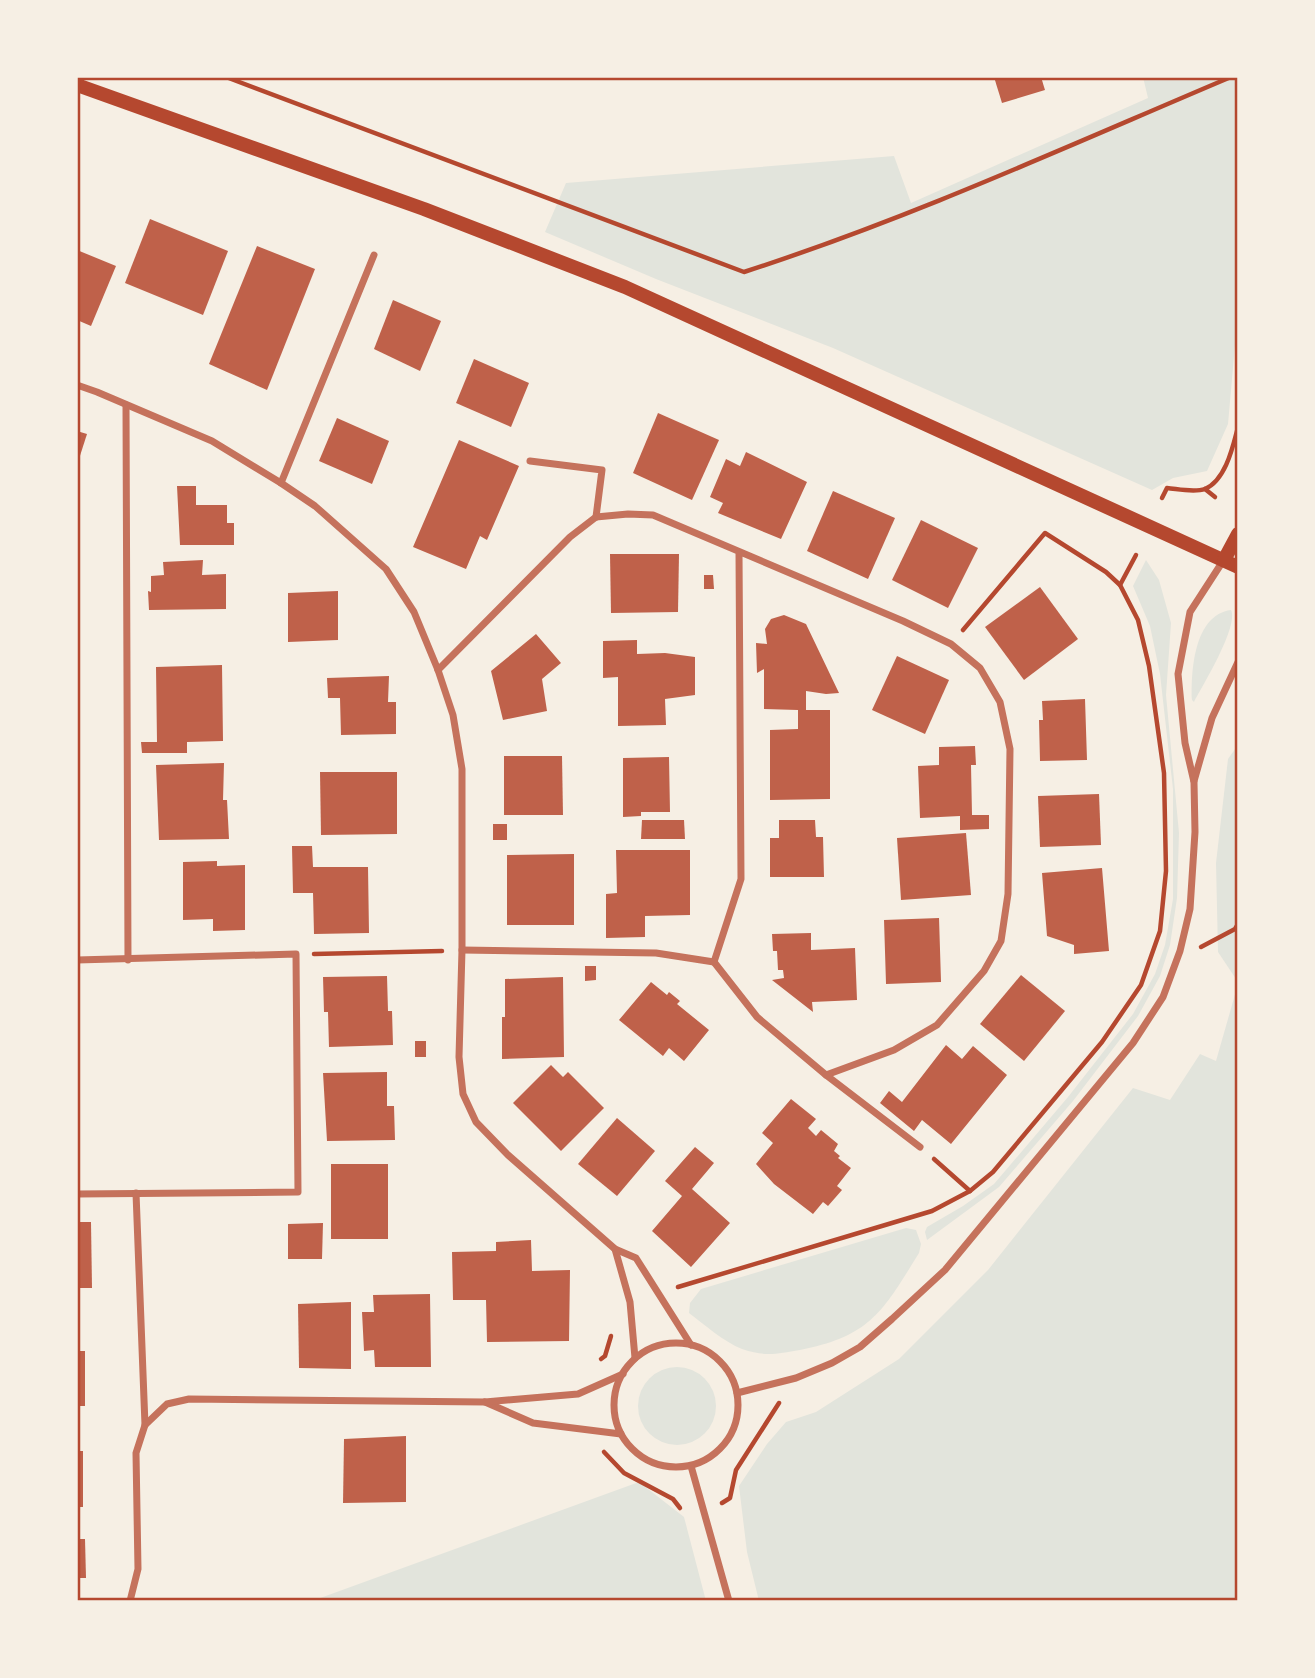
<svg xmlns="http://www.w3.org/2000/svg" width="1315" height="1678" viewBox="0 0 1315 1678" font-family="'Public Sans',sans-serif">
  <rect width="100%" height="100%" fill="#f6efe4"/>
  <!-- green -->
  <g fill="#e2e4dc">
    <path d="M1143 77H1238V311L1228 424 1207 471 1173 478 1152 490 833 348 656 279 545 232 566 183 894 156 911 203 1148 98Z"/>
    <path d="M1146 560 1159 580 1171 623 1166 695 1179 833 1177 898 1170 945 1160 976 1138 1016 1073 1101 999 1187 927 1240 925 1232 927 1227 963 1206 994 1184 1068 1097 1133 1014 1155 974 1165 945 1173 899V789L1160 674 1150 626 1133 586Z"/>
    <path d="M1231 610C1239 626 1203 685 1194 702L1192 700C1191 671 1194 615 1231 610Z"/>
    <path d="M1238 745V982L1218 952 1216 863 1228 759Z"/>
    <path d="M1238 984V1601H759L747 1552 739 1486 767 1444 786 1422 816 1412 899 1359 988 1270 1133 1088 1170 1100 1200 1054 1216 1061Z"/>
    <path d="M906 1228 916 1230 921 1244 919 1253C883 1311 871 1336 800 1350 776 1354 766 1357 742 1349 724 1342 705 1325 689 1313L690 1303 701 1289Z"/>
    <circle cx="677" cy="1406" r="39"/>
    <path d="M639 1482 684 1517 706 1601H312Z"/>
  </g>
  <!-- building -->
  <g fill="#bf614a">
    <path d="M994 77H1041L1045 90 1002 103Z"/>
    <path d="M150 219 228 251 203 315 125 283Z"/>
    <path d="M257 246 315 269 267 390 209 364Z"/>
    <path d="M77 250 116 266 91 326 77 320Z"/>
    <path d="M393 300 441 321 420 371 374 349Z"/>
    <path d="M474 359 529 383 511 427 456 403Z"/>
    <path d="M658 413 719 440 692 500 633 473Z"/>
    <path d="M337 418 389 441 372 484 319 461Z"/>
    <path d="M77 431 87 434 78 462H77Z"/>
    <path d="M459 440 519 466 487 540 480 536 466 569 413 547Z"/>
    <path d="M746 452 807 482 781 539 718 513 723 503 710 497 726 459 740 466Z"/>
    <path d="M177 486H196V505H227V523H234V545H180Z"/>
    <path d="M833 491 895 518 868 579 807 551Z"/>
    <path d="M921 520 978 548 948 608 892 580Z"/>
    <path d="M610 554H679L678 612 611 613Z"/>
    <path d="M203 560 202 575 226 574V609L149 610 148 591 151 592V576L164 575 163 562Z"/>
    <path d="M704 575H713L714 589H704Z"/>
    <path d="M1040 587 1078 639 1024 680 985 627Z"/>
    <path d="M338 591V640L288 642V593Z"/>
    <path d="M784 615 806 624 839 693 826 694 806 691V710H830V799L770 800V730L798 729V710L764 709V669L757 673 756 643 767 644 765 629 771 619Z"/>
    <path d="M536 634 561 663 542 679 547 711 503 720 491 671Z"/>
    <path d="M637 640V654L665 653 695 657V695L665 699 666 725 618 726V677L603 678V641Z"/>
    <path d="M897 656 949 680 925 734 872 710Z"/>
    <path d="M222 665 223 741 187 742V753H142L141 742H157L156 667Z"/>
    <path d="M389 676 388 702H396V734L341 735 340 698H328L327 678Z"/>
    <path d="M1085 699 1087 760 1040 761 1039 720H1043L1042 701Z"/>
    <path d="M975 746 976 765H971L972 815H989V829L960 830V816L920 818 918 766 939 765V747Z"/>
    <path d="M504 756H562L563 815H504Z"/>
    <path d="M669 757 670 812H641V816L623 817V758Z"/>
    <path d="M224 763 223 800H227L229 839 159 840 156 765Z"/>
    <path d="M320 772H397V834L321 835Z"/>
    <path d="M1099 794 1101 845 1040 847 1038 796Z"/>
    <path d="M642 820H684L685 839H641Z"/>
    <path d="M779 820H815L816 837H823L824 877H770V838H779Z"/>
    <rect x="493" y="824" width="14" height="16"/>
    <path d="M966 833 971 895 901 900 897 838Z"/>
    <path d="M292 846H312L313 867H368L369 933 314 934 313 893H293Z"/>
    <path d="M616 850H690V915L645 916V937L606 938V894L617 893Z"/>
    <path d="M574 854V925H507V855Z"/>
    <path d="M217 861V866L245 865V930L213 931V919L183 920V862Z"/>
    <path d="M1102 868 1109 951 1074 954V945L1047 936 1042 873Z"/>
    <path d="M939 918 941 982 886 984 884 920Z"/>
    <path d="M811 933V950L855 948 857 1000 812 1002 813 1012 772 980 784 978 783 970H778L777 951H773L772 934Z"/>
    <path d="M585 966H596V980L585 981Z"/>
    <path d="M1021 975 1065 1011 1024 1061 980 1024Z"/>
    <path d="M387 976 388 1011H392L393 1045 329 1047 328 1012H324L323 977Z"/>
    <path d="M563 977 564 1057 502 1059V1017H505V979Z"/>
    <path d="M651 982 667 995 669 992 680 1001 677 1004 709 1030 684 1061 669 1048 663 1056 619 1020Z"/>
    <rect x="415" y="1041" width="11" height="16"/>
    <path d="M946 1045 962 1059 973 1046 1007 1075 951 1144 922 1120 914 1131 880 1103 889 1091 902 1102Z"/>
    <path d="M551 1065 563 1077 568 1072 604 1108 561 1151 513 1103Z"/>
    <path d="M387 1072V1106H394L395 1140 327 1141 323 1073Z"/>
    <path d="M791 1099 816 1119 808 1128 816 1136 821 1130 838 1144 834 1151 840 1156 838 1158 851 1168 837 1186 842 1190 828 1206 823 1202 813 1214 774 1184 756 1164 773 1143 762 1133Z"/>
    <path d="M617 1118 655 1151 617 1196 578 1164Z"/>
    <path d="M695 1147 714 1163 692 1189 730 1223 691 1267 652 1231 682 1196 665 1181Z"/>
    <rect x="331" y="1164" width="57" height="75"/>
    <path d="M77 1222H91L92 1288H77Z"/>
    <path d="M323 1223 322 1259H288V1224Z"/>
    <path d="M531 1240 532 1271 570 1270 569 1341 487 1342 486 1300H453L452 1252 496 1251V1242Z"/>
    <path d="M430 1294 431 1367H375L374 1350 364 1351 362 1312H374L373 1295Z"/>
    <path d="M351 1302V1369L299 1368 298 1304Z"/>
    <rect x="77" y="1351" width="8" height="55"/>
    <path d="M406 1436V1502L343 1503 344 1439Z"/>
    <rect x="77" y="1451" width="6" height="56"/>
    <path d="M77 1539H85L86 1578H77Z"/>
  </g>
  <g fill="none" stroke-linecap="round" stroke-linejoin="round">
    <!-- path -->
    <g stroke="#b5482f" stroke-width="4.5">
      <path d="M226 77 744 272C911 218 1070 145 1231 77"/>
      <path d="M1205 489 1215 497"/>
      <path d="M1162 498 1167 488C1178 489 1194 493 1205 489 1226 480 1233 446 1238 427"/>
      <path d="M1120 585 1136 555"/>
      <path d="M1201 947 1235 929 1238 924"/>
      <path d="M314 954 442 951"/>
      <path d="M934 1159 970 1191"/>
      <path d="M678 1287 932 1211 970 1191 993 1172 1102 1042 1141 985 1160 931 1166 871 1164 773 1149 666 1138 620 1120 585 1106 572 1045 533 963 630"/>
      <path d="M601 1359 605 1356 611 1336"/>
      <path d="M604 1452 624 1473 673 1499 680 1508"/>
      <path d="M722 1503 730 1498 736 1470 779 1403"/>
    </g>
    <!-- minor -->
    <g stroke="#c5725c" stroke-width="7">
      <path d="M77 385 97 392 212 441 281 483 315 506 386 569 414 612 438 670 453 715 462 769V950L459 1057 463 1094 476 1122 508 1155 615 1249 636 1258 691 1345"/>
      <path d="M126 405 128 960"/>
      <path d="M530 461 602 470 596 517"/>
      <path d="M281 483 374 255"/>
      <path d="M438 670 570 537 596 517 628 514 653 515 903 621 951 644 980 668 1000 702 1010 749 1008 894 1001 941 984 971 937 1025 894 1050 826 1075 757 1017 714 962 741 879 739 552"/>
      <path d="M1194 781 1212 718 1238 662"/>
      <path d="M462 950 656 953 714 962"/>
      <path d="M77 960 296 954 298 1192 77 1194"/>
      <path d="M826 1075 920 1147"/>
      <path d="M136 1193 145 1425"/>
      <path d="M615 1249 630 1302 635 1358"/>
      <circle cx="676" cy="1405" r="62"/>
      <path d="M737 1393 796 1378 832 1363 860 1347 892 1319 945 1270 1133 1043 1163 997 1180 951 1190 909 1195 832 1194 782 1185 743 1178 674 1190 612 1223 561"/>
      <path d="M485 1402 533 1423 621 1434"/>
      <path d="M691 1466 729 1601"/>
      <path d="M130 1601 138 1569 136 1453 145 1425 167 1404 189 1399 485 1402 578 1394 623 1374"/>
    </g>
    <!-- secondary -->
    <g stroke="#b5482f" stroke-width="14">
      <path d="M77 85 424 209 625 287 1238 567"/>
      <path d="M1224 560 1238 534"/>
    </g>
  </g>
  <!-- border -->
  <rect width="1315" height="1678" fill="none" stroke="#f6efe4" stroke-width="158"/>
  <rect x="79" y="79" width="1157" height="1520" fill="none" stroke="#b5482f" stroke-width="2.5"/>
</svg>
